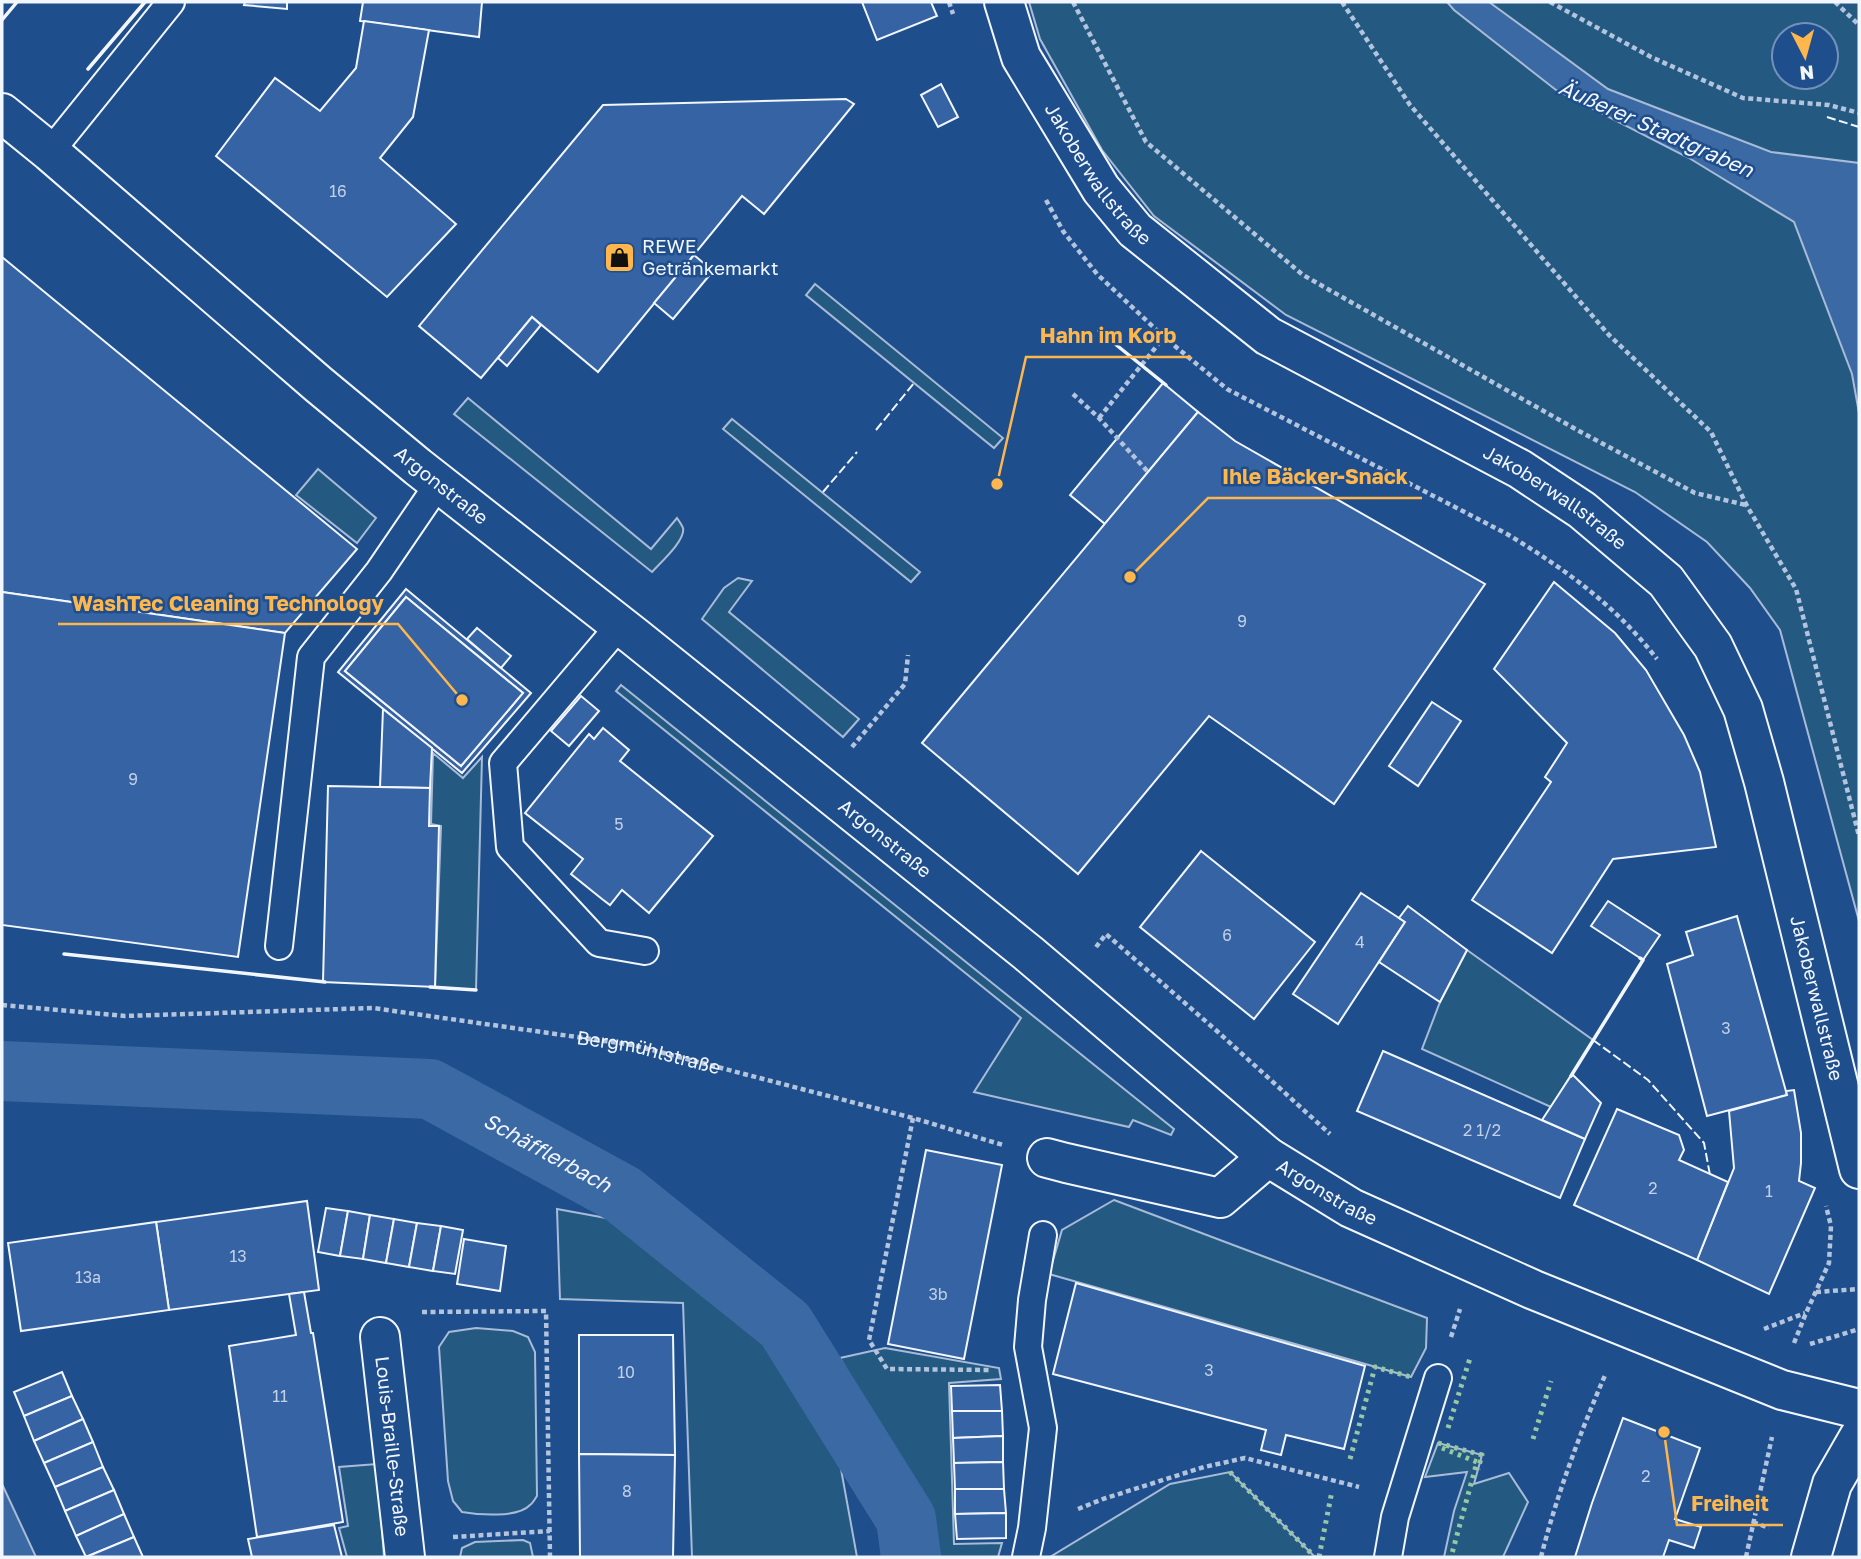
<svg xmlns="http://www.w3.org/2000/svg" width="1861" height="1559" viewBox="0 0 1861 1559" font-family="'Golos Text',sans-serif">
  <rect width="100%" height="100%" fill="#1f4e8c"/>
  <!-- green -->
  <g fill="#245a82" stroke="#a8bbd7" stroke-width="2" fill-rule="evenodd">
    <path d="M1029 2H1859V921L1780 630 1750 588 1707 542 1635 492 1286 315 1154 216 1102 150 1040 39ZM1784 35H1826V77H1784Z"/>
    <path d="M815 284 1003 438 994 448 806 295Z"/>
    <path d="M468 398 651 549 677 518C679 521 682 525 683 528 686 540 660 563 652 572L454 414Z"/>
    <path d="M732 419 920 572 911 582 723 429Z"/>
    <path d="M318 469 376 518 357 543 296 495Z"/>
    <path d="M738 578 752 581 729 612 859 719 843 737 702 619 724 588Z"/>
    <path d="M621 685 1174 1129 1171 1135 1133 1120 1129 1127 974 1092 1021 1018 616 691Z"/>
    <path d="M433 753 463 778 482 757 476 990 435 987 441 826 431 824Z"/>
    <path d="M1467 950 1593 1040 1551 1107 1422 1049 1440 1002Z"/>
    <path d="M1114 1200 1427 1318 1426 1348 1411 1377 1049 1274 1062 1230Z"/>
    <path d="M557 1209 617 1220 769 1330 837 1447 857 1557H692L683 1303 560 1299Z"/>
    <path d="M476 1328 513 1331 528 1337 535 1352 537 1496C535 1499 533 1503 530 1505 518 1518 479 1515 462 1512L453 1501 448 1481 439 1347 449 1332Z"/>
    <path d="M885 1348 999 1368 1001 1379 949 1383 954 1544 1002 1543 998 1557H940L933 1528 840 1358Z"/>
    <path d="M1438 1443 1482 1455 1474 1484 1509 1473 1528 1502 1503 1557H1444L1454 1511 1467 1472 1425 1477Z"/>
    <path d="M377 1464 384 1557H347L339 1528 348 1526 339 1467Z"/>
    <path d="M1230 1472 1315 1557H1050L1170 1484Z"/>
    <path d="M523 1540 530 1543 533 1557H460L462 1548 475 1542Z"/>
  </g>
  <!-- water -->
  <g fill="#3b69a3" stroke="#a8bbd7" stroke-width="2">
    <path d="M1447 2H1489L1608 89 1771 152 1859 163V413L1852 374 1794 222 1689 158 1556 90 1454 10Z"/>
    <path d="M2 1484 36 1557H2Z"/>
  </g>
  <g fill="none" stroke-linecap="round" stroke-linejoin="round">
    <!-- canal -->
    <path stroke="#3b69a3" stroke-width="60" id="s1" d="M2 1071 430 1089 622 1194 785 1325 906 1519 911 1557"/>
  </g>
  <!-- building -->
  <g fill="#3563a3" stroke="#f2f6ff" stroke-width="2" fill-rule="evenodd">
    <path d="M245 2H287V9L244 5Z"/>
    <path d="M363 2H482L479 37 360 21Z"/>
    <path d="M862 2H931L937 16 877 40Z"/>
    <path d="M364 21 429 30 413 117 380 158 456 224 387 297 216 156 275 78 320 111 356 68Z"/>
    <path d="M941 84 958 117 938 127 921 95Z"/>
    <path d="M846 99 854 104 764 214 742 196 598 372 532 317 481 378 419 326 603 105Z"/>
    <path d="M694 255 713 271 673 319 654 303Z"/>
    <path d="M2 257 357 549 285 633 2 592Z"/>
    <path d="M532 317 541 325 507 366 498 358Z"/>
    <path d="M1163 383 1198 412 1105 524 1070 495Z"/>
    <path d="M1198 412 1235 441 1485 584 1334 804 1209 716 1078 874 922 743Z"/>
    <path d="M1554 582 1615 633 1646 670 1684 735 1700 772 1716 847 1613 859 1552 953 1472 900 1551 782 1545 777 1567 743 1494 669Z"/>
    <path d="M406 589 531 693 462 773 338 672ZM406 597 523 693 461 766 345 671Z"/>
    <path d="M2 592 285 633 238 957 2 925Z"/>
    <path d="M406 597 523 693 461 766 345 671Z"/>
    <path d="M477 628 511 656 501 668 467 639Z"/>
    <path d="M581 696 599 711 569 746 551 731Z"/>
    <path d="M1432 702 1461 721 1418 786 1389 766Z"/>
    <path d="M383 709 432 748 430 788 380 787Z"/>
    <path d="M603 728 629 750 620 761 713 836 649 913 622 890 610 905 602 899 571 874 583 859 525 813 589 734 594 739Z"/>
    <path d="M328 786 430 788 429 826H439L435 987 323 982Z"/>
    <path d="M1201 851 1315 942 1254 1019 1140 927Z"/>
    <path d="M1361 893 1405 922 1338 1024 1293 994Z"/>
    <path d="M1608 901 1660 935 1643 960 1591 926Z"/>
    <path d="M1408 906 1467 950 1440 1002 1379 962 1405 922 1399 918Z"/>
    <path d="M1737 916 1787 1095 1707 1116 1667 964 1693 955 1686 932Z"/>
    <path d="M1383 1051 1585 1139 1560 1198 1357 1111Z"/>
    <path d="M1572 1074 1601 1103 1585 1139 1542 1120Z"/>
    <path d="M1794 1090 1801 1133V1163L1799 1181 1815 1188 1769 1294 1697 1260 1734 1168 1729 1111 1787 1095 1786 1091Z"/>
    <path d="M1617 1109 1679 1135 1684 1150 1679 1160 1728 1182 1697 1260 1574 1205Z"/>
    <path d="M926 1150 1002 1165 964 1359 888 1344Z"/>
    <path d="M307 1201 319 1290 169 1310 156 1222Z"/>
    <path d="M326 1208 348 1211 340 1256 318 1252Z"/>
    <path d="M348 1211 370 1215 363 1259 340 1256Z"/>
    <path d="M370 1215 394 1219 386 1263 363 1259Z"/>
    <path d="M394 1219 417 1223 409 1267 386 1263Z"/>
    <path d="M156 1222 169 1310 21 1331 8 1243Z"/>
    <path d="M417 1223 441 1226 433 1271 409 1267Z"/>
    <path d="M441 1226 463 1230 455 1274 433 1271Z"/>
    <path d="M464 1239 506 1246 500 1291 457 1284Z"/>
    <path d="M1076 1283 1365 1366 1344 1449 1286 1435 1281 1455 1261 1450 1266 1430 1053 1374Z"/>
    <path d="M304 1292 311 1333H313L343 1522 257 1537 229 1346 296 1335 289 1294Z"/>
    <path d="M579 1335H673L675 1455 579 1454Z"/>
    <path d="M62 1372 72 1396 24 1416 14 1392Z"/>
    <path d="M1000 1385 1002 1411H952L951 1386Z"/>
    <path d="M72 1396 83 1419 34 1441 24 1416Z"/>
    <path d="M952 1411H1002L1003 1436 953 1438Z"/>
    <path d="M1623 1418 1700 1448 1675 1519 1701 1527 1694 1548 1669 1540 1663 1557H1575L1592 1503Z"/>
    <path d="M83 1419 93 1442 44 1463 34 1441Z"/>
    <path d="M1003 1436V1462L954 1463 953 1438Z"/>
    <path d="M93 1442 103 1467 55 1487 44 1463Z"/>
    <path d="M579 1454 675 1455 673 1557H580Z"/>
    <path d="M1003 1462 1004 1489H955L954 1463Z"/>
    <path d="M103 1467 114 1490 65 1511 55 1487Z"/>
    <path d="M955 1489H1004L1006 1513 955 1514Z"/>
    <path d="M114 1490 124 1514 76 1536 65 1511Z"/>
    <path d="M1006 1513V1538L957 1539 955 1514Z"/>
    <path d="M124 1514 134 1537 86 1557 76 1536Z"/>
    <path d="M334 1525 342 1557H252L248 1539Z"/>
    <path d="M134 1537 143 1557H86Z"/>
  </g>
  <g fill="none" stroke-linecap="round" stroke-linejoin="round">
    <defs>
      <g id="service">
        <path d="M50 152 171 2"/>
        <path d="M620 625 503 763 510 847 599 943 645 951"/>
        <path d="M279 946 311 657 379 571 439 483"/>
        <path d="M1026 1557 1032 1528 1043 1428 1028 1347 1032 1300 1043 1235"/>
        <path d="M1388 1557 1395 1517 1438 1378"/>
      </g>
      <g id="minor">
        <path id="s3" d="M2 113 50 152 318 384 418 467 635 637 1028 953 1268 1157 1351 1208 1534 1290 1782 1390 1859 1409"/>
        <path d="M1047 1158 1066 1163 1220 1198 1268 1157"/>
        <path id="s4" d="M380 1337 405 1557"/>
      </g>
      <g id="tertiary">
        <path id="s5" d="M1004 2 1021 57 1101 189 1135 230 1268 336 1520 469 1582 510 1666 581 1713 646 1743 709 1764 782 1859 1169"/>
        <path d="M1811 1557 1832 1484 1859 1437"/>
      </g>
    </defs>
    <!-- service casing -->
    <use href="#service" stroke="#f2f6ff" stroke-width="30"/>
    <!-- minor casing -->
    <use href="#minor" stroke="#f2f6ff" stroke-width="42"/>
    <!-- tertiary casing -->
    <use href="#tertiary" stroke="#f2f6ff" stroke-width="42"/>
    <!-- path -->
    <g stroke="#b3c4dc" stroke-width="4.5" stroke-dasharray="5 3.5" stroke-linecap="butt">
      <path d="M949 2 953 14"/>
      <path d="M1073 2 1146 142 1303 275 1579 431 1695 493 1746 505"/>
      <path d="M1342 2 1410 105 1609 335 1711 432 1747 506 1796 589 1859 836"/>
      <path d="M1550 2 1651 57 1743 98 1829 105 1859 113"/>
      <path d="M1835 2 1859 25"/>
      <path d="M1046 200 1063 231 1097 274 1164 337 1227 389 1507 534C1565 569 1615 605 1657 659"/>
      <path d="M1073 394 1099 418 1148 472"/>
      <path d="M1099 418 1164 337"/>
      <path d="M852 747 905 684 908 655"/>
      <path d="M1096 947 1106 934 1218 1032 1330 1134"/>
      <path id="s2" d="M2 1005 125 1016 373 1008 633 1045 913 1118 1003 1145"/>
      <path d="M913 1118 869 1340 887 1369 989 1370"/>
      <path d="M1816 1292 1859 1289"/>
      <path d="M422 1312 546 1311 550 1557"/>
      <path d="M1764 1329 1805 1313"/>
      <path d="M1451 1337 1460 1309"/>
      <path d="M1794 1343 1806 1313 1829 1263 1831 1226 1826 1206"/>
      <path d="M1810 1344 1859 1329"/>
      <path d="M1078 1509 1103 1499 1204 1467 1245 1458 1359 1487"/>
      <path d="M1753 1522 1769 1528"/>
      <path d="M453 1537 550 1531"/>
      <path d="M1541 1557C1557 1494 1580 1433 1606 1373"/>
      <path d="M1746 1557 1772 1437"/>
    </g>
    <!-- service -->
    <use href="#service" stroke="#1f4e8c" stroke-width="26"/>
    <!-- minor -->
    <use href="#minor" stroke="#1f4e8c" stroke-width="38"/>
    <!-- tertiary -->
    <use href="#tertiary" stroke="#1f4e8c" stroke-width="38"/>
    <!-- hedge -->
    <g stroke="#97c8a6" stroke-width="5" stroke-dasharray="3.5 5" stroke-linecap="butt">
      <path d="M1448 1428 1471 1355"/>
      <path d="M1533 1439 1551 1381"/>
      <path d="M1438 1443 1482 1455 1478 1469"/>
      <path d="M1442 1448 1477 1462 1451 1557"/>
      <path d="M1350 1459 1375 1367 1411 1377"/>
      <path d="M1230 1472 1315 1557"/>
      <path d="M1319 1557 1332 1491"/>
    </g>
    <!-- fence -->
    <g stroke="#f2f6ff" stroke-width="2" stroke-dasharray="9 3.5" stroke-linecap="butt">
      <path d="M1827 117 1859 127"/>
      <path d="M876 430 914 383"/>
      <path d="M823 492 857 452"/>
      <path d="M1593 1040 1648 1080 1704 1143 1710 1175"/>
    </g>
    <!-- wall -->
    <g stroke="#f2f6ff" stroke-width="3.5">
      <path d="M2 20 17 2"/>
      <path d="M88 69 145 2"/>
      <path d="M1099 331 1166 385"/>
      <path d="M64 954 325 982"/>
      <path d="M430 987 476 990"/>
      <path d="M1571 1076 1643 960 1640 958"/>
    </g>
  </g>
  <!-- icons -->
  <defs>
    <symbol id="shop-square" viewBox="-11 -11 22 22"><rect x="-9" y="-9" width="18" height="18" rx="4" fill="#ffb74d" stroke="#1f4e8c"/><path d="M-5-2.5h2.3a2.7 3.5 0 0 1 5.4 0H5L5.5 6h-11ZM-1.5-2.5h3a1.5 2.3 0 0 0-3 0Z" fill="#111"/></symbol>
  </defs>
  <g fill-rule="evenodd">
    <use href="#shop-square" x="602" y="240" width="35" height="35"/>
  </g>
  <g text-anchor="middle" stroke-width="5" stroke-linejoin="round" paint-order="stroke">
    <!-- number labels -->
    <g font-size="16" fill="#c3d1e8">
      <text x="338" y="197">16</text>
      <text x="1242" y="627">9</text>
      <text x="133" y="785">9</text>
      <text x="619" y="830">5</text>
      <text x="1227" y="941">6</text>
      <text x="1360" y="948">4</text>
      <text x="1726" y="1034">3</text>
      <text x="1482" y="1136">2 1/2</text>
      <text x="1653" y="1194">2</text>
      <text x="1769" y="1197">1</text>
      <text x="238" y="1262">13</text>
      <text x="88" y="1283">13a</text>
      <text x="938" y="1300">3b</text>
      <text x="1209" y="1376">3</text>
      <text x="626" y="1378">10</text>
      <text x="280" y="1402">11</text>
      <text x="1646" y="1482">2</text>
      <text x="627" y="1497">8</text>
    </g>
    <!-- street labels -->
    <g font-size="19" fill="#f2f6ff" stroke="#1f4e8c">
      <text dy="7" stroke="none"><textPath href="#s5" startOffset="198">Jakoberwallstraße</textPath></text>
      <text dy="7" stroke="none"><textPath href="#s3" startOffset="576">Argonstraße</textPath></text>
      <text dy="7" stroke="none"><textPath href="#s5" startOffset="765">Jakoberwallstraße</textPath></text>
      <text dy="7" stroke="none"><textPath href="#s3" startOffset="1143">Argonstraße</textPath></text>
      <text dy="7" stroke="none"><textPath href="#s5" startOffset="1353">Jakoberwallstraße</textPath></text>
      <text dy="7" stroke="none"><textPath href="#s2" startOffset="651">Bergmühlstraße</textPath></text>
      <text dy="7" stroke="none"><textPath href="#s3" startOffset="1710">Argonstraße</textPath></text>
      <text dy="7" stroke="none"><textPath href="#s4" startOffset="110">Louis-Braille-Straße</textPath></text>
    </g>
    <!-- poi labels -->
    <g font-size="19" fill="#f2f6ff" stroke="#1f4e8c" text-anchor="start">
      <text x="642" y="253">REWE<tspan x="642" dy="22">Getränkemarkt</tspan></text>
    </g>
    <!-- water labels -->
    <g font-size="21" font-style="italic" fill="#f2f6ff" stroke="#1f4e8c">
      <text transform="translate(1656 129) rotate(24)" y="7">Äußerer Stadtgraben</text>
      <text dy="7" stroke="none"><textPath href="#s1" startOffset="562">Schäfflerbach</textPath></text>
    </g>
  </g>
  <!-- callouts -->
  <path fill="none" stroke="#ffb74d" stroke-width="2.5" d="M997 484L1026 357H1191M1130 577L1208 498H1422M462 700L398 624H58M1664 1432L1677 1525H1783"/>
  <g fill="#ffb74d" stroke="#1f4e8c" stroke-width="2.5">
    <circle cx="997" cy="484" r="7"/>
    <circle cx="1130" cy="577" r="7"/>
    <circle cx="462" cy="700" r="7"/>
    <circle cx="1664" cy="1432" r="7"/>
  </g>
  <g font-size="21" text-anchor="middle" font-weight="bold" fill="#ffb74d" stroke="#1f4e8c" stroke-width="5" stroke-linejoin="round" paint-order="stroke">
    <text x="1108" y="343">Hahn im Korb</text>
    <text x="1315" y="484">Ihle Bäcker-Snack</text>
    <text x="228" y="611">WashTec Cleaning Technology</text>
    <text x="1730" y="1511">Freiheit</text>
  </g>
  <!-- border -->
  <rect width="1861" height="1559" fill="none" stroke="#f2f6ff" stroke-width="7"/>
  <!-- north arrow -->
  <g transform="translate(1805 56) rotate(174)"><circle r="33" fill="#1f4e8c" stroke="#7391ba" stroke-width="2"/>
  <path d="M0-5L12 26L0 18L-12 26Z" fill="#ffb74d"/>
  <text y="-10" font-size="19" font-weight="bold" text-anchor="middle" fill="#f2f6ff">N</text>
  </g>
</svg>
